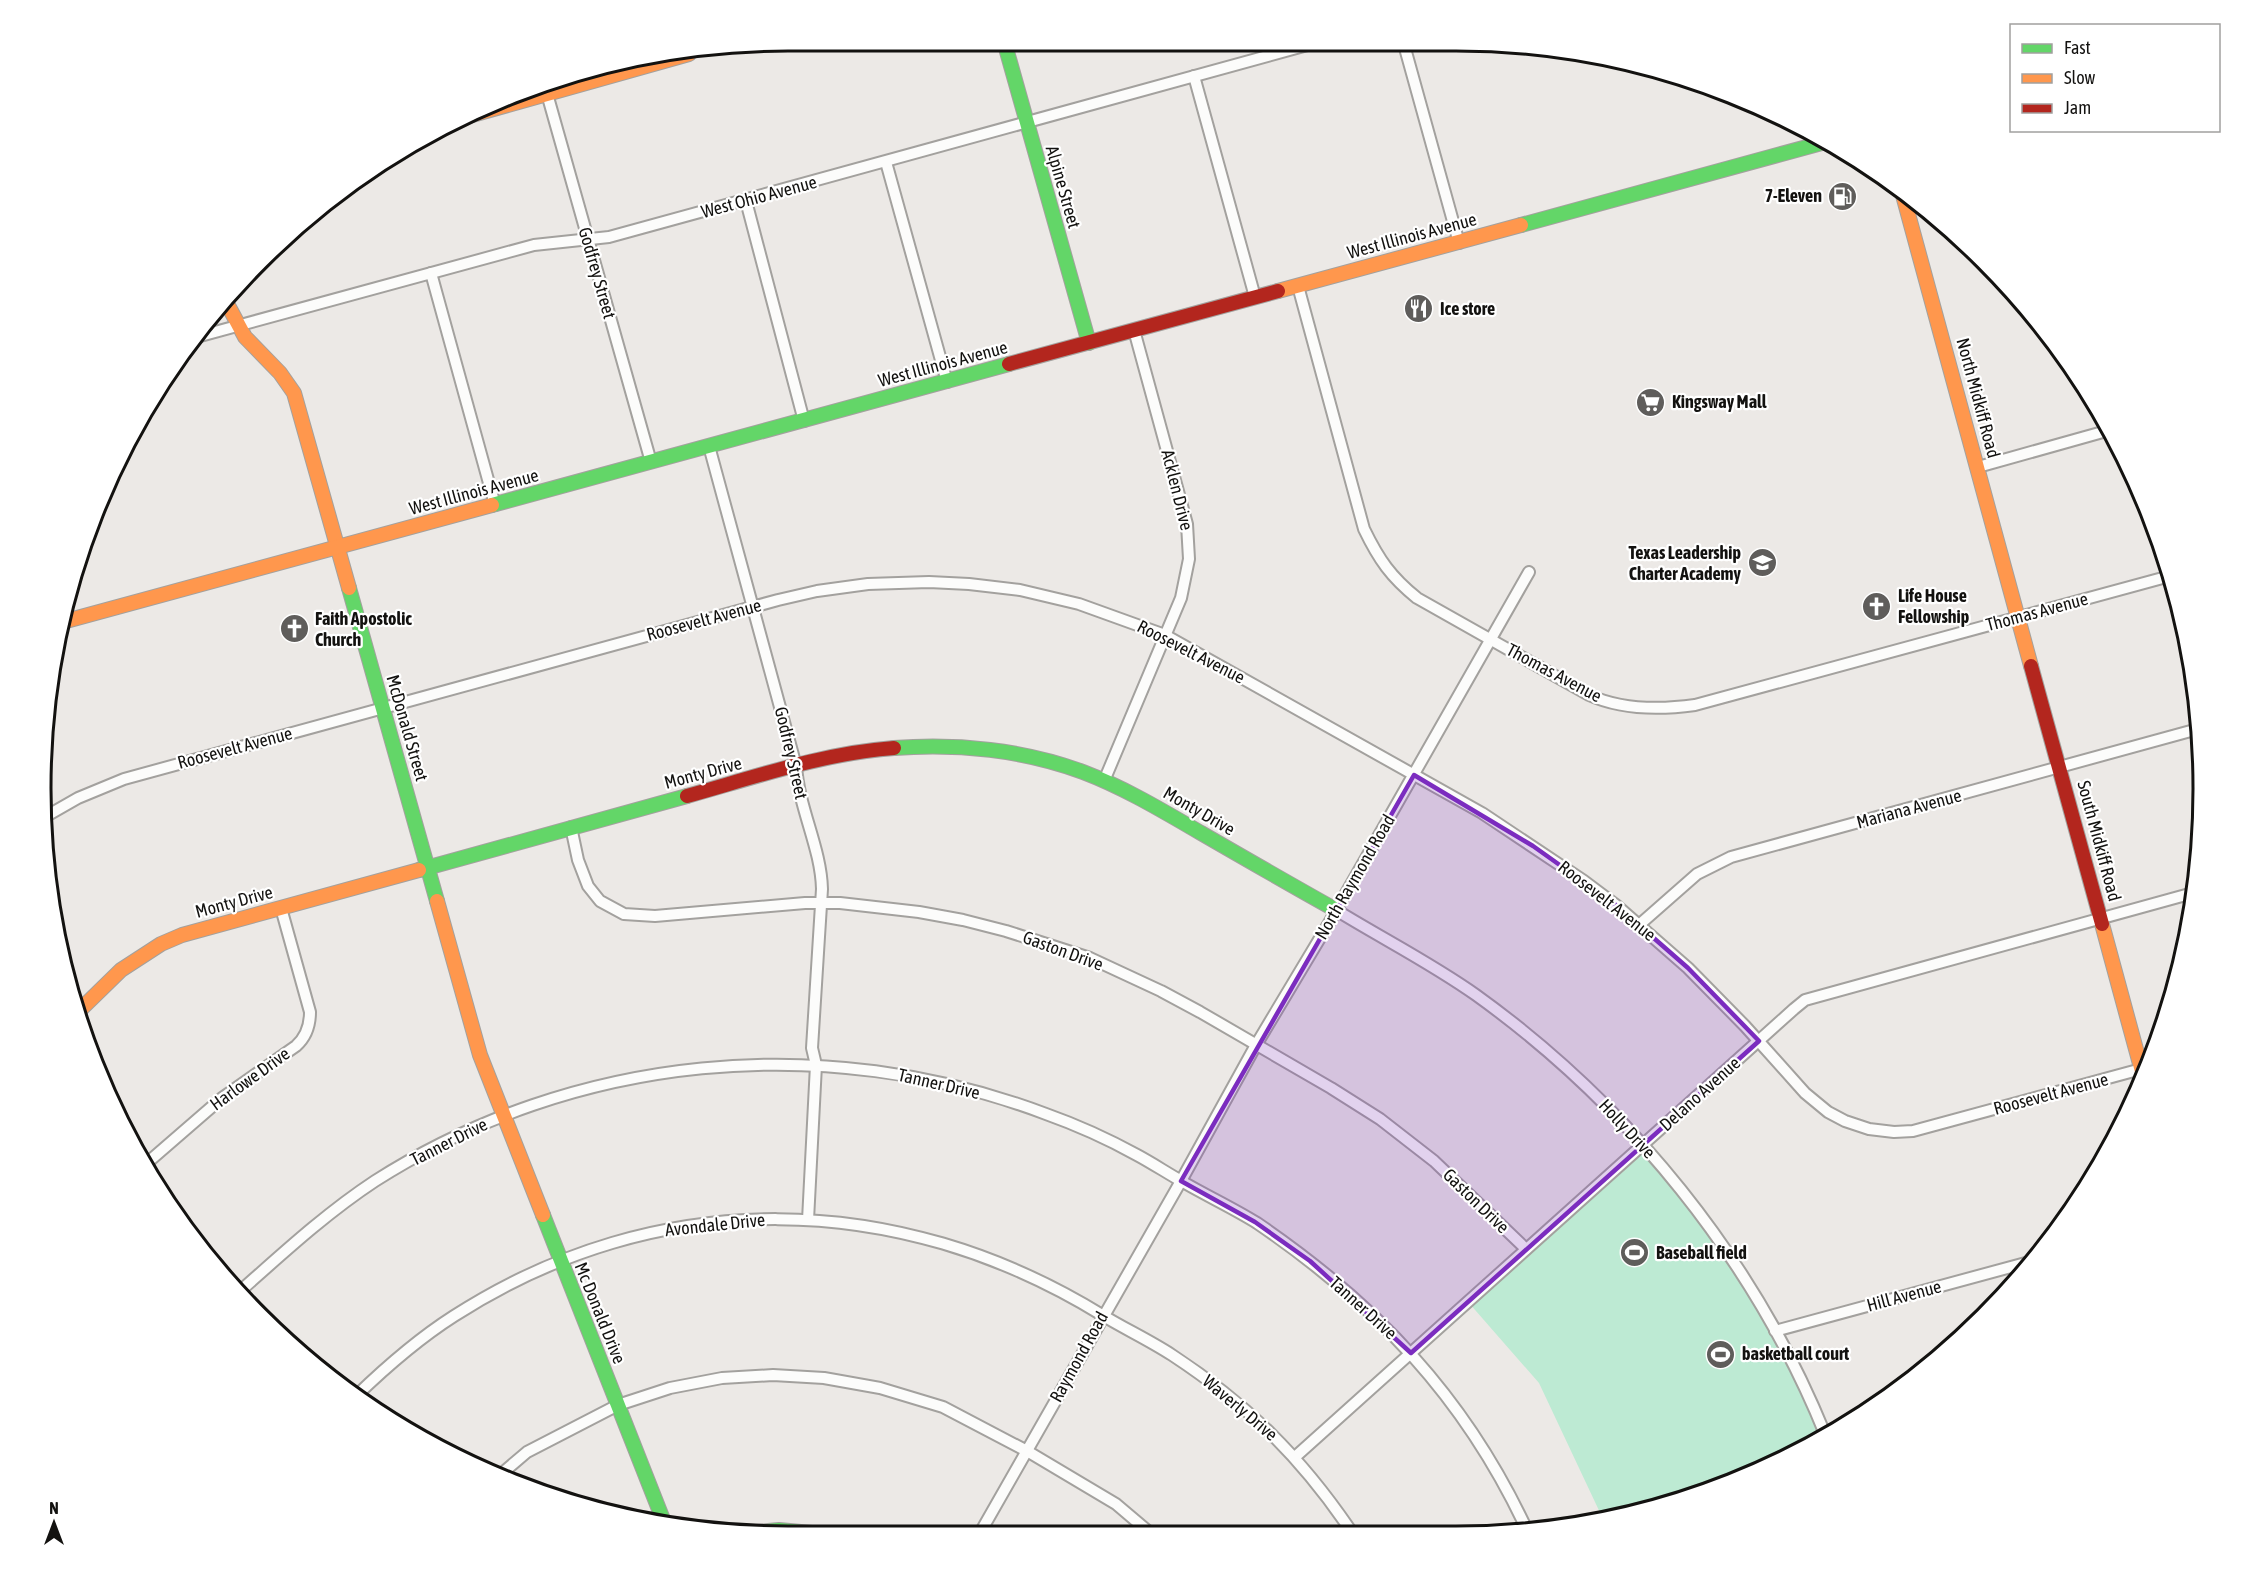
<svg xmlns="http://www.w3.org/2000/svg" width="2244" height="1577" viewBox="0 0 2244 1577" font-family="'Asap Condensed',sans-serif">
  <rect width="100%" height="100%" fill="#ece9e6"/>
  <!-- green -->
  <path fill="#bdead3" d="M1643 1144 1736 1267 1825 1434 1786 1460 1696 1497 1603 1519 1539 1383 1469 1303Z"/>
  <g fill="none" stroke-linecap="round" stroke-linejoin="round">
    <defs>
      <g id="street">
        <path d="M1403 41 1459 243"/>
        <path d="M1194 76 1255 297"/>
        <path d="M544 83 651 462"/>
        <path d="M886 162 947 382"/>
        <path d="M746 201 804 421"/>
        <path d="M431 273 495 505"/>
        <path d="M1298 286 1364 529C1379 560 1391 577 1417 598L1589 695C1622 710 1659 710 1695 705L2170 576"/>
        <path d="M193 338 534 245 609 237 1322 41"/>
        <path d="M709 446 796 766C799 809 821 848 822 889L812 1048 816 1065 808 1220"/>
        <path d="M1978 467 2110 430"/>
        <path d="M1104 781 1181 598 1189 559 1187 524 1134 330"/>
        <path d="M43 818 78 798 124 779 778 600 817 591 868 584 929 582 969 584 1020 590 1079 604 1165 635 1482 813 1584 881 1616 905 1688 968 1745 1026 1805 1093 1828 1112 1845 1121 1869 1129 1894 1132 1913 1131 2145 1068"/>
        <path d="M571 827 578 860 588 886 600 901 624 914 655 916 805 903H840L919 912 963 920 1006 931 1090 958 1161 991 1200 1012 1331 1088 1380 1119 1434 1161 1526 1249"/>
        <path d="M1336 910C1383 939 1431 963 1476 995 1629 1105 1754 1259 1825 1434"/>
        <path d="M1639 925 1697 874 1731 857 2198 729"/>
        <path d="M147 1163 222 1098 296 1046C305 1038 310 1026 310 1012L281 908"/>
        <path d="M238 1293C282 1254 325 1214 375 1181 574 1054 824 1030 1046 1114 1077 1125 1108 1139 1137 1155 1152 1163 1167 1173 1183 1182 1207 1196 1233 1208 1257 1223 1377 1305 1465 1397 1527 1530"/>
        <path d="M1775 1331 2033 1261"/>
        <path d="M356 1396C386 1367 418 1339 454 1316 658 1185 897 1189 1102 1315 1125 1329 1149 1340 1172 1355 1248 1405 1300 1456 1351 1531"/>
        <path d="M1295 1457 1794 1009 1805 1000 2193 893"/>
        <path d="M500 1475 527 1452 618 1405 670 1388 722 1378 773 1375 824 1378 880 1388 943 1407 1027 1451 1116 1504 1149 1532"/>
        <path d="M980 1533 1181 1181 1256 1045 1329 923 1529 572"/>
      </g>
      <g id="fast">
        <path d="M1004 41 1089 343"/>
        <path d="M1521 225 1829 141"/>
        <path d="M492 505 1009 364"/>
        <path d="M349 588 437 901"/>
        <path d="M894 748C957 743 1024 750 1083 772 1125 788 1163 811 1201 833 1246 859 1291 885 1336 910"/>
        <path d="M419 870 687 796"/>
        <path d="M543 1215 664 1522"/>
        <path d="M734 1534 779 1530 823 1534"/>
      </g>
      <g id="slow">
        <path d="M465 117 689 54"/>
        <path d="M1901 188 2031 666"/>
        <path d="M1278 291 1521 225"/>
        <path d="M224 298 245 337 280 373 294 393 349 588"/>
        <path d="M66 621 492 505"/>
        <path d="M437 901 480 1055 543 1215"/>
        <path d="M2102 924 2143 1075"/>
        <path d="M80 1010 121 970 161 944 182 935 419 870"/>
      </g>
      <g id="jam">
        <path d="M1009 364 1278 291"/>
        <path d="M2031 666 2102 924"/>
        <path d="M687 796C755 777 824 753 894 748"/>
      </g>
    </defs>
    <!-- street casing -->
    <use href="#street" stroke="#a3a19e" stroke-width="14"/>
    <!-- fast casing -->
    <use href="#fast" stroke="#a3a19e" stroke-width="16"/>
    <!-- slow casing -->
    <use href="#slow" stroke="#a3a19e" stroke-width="16"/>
    <!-- jam casing -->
    <use href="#jam" stroke="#a3a19e" stroke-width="16"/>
    <!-- street -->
    <use href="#street" stroke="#fcfcfb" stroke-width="10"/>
    <!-- fast -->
    <use href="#fast" stroke="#63d668" stroke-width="14"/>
    <!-- slow -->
    <use href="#slow" stroke="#ff974d" stroke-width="14"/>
    <!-- jam -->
    <use href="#jam" stroke="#b3261e" stroke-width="14"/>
  </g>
  <!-- marked area -->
  <path fill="#7b2cbf" fill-opacity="0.2" stroke="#7b2cbf" stroke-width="4.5" stroke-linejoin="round" d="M1414 775 1533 846 1616 905 1688 968 1759 1041 1411 1353 1310 1261 1255 1222 1181 1181Z"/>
  <!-- icons -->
  <defs>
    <symbol id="fuel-disc" viewBox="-11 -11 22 22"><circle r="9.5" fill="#5f5d5b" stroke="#fff"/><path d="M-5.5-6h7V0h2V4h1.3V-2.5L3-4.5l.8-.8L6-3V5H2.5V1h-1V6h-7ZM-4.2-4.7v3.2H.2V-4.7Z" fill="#fff"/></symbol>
    <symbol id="restaurant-disc" viewBox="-11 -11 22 22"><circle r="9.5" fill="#5f5d5b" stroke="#fff"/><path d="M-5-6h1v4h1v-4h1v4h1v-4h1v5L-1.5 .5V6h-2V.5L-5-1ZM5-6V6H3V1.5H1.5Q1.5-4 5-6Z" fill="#fff"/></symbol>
    <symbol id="supermarket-disc" viewBox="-11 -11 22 22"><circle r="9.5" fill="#5f5d5b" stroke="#fff"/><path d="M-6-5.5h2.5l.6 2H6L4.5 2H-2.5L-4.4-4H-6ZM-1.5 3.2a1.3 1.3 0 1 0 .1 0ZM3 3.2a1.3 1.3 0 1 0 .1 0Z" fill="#fff"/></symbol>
    <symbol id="school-disc" viewBox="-11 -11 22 22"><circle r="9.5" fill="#5f5d5b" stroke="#fff"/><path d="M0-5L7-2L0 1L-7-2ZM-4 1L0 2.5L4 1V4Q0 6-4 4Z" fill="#fff"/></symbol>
    <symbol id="church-disc" viewBox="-11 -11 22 22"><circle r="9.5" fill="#5f5d5b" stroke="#fff"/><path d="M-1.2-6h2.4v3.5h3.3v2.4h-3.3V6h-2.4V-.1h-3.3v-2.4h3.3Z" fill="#fff"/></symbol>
    <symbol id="stadium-disc" viewBox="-11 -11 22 22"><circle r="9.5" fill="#5f5d5b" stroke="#fff"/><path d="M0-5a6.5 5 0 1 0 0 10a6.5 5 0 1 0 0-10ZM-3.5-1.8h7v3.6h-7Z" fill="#fff"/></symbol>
  </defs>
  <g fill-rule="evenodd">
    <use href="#fuel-disc" x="1826" y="180" width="33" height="33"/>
    <use href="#restaurant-disc" x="1402" y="292" width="33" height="33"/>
    <use href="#supermarket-disc" x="1634" y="386" width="33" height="33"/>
    <use href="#school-disc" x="1746" y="546" width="33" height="33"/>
    <use href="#church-disc" x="1860" y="590" width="33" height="33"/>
    <use href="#church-disc" x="278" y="612" width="33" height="33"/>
    <use href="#stadium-disc" x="1618" y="1236" width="33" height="33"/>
    <use href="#stadium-disc" x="1704" y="1338" width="33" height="33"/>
  </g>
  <g text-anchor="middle" stroke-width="4.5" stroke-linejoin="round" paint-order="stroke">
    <!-- street labels -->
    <g font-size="18" fill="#131210" stroke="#fff">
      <text transform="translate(1063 187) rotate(74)" y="6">Alpine Street</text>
      <text transform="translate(759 197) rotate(-15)" y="6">West Ohio Avenue</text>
      <text transform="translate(1412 236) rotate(-15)" y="6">West Illinois Avenue</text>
      <text transform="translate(597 273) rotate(74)" y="6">Godfrey Street</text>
      <text transform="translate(943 364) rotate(-15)" y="6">West Illinois Avenue</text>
      <text transform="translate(1978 398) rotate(75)" y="6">North Midkiff Road</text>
      <text transform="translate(1177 490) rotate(76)" y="6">Acklen Drive</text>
      <text transform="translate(474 492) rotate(-15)" y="6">West Illinois Avenue</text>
      <text transform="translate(2037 612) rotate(-15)" y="6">Thomas Avenue</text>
      <text transform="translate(704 620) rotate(-15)" y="6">Roosevelt Avenue</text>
      <text transform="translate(1191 652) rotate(27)" y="6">Roosevelt Avenue</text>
      <text transform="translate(1554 673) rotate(28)" y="6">Thomas Avenue</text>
      <text transform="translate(407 728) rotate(74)" y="6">McDonald Street</text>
      <text transform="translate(235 748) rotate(-15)" y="6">Roosevelt Avenue</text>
      <text transform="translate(791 753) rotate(77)" y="6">Godfrey Street</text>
      <text transform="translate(703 773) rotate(-15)" y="6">Monty Drive</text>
      <text transform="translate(1909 809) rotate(-15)" y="6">Mariana Avenue</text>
      <text transform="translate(1199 811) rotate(30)" y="6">Monty Drive</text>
      <text transform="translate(2099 841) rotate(75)" y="6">South Midkiff Road</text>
      <text transform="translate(1355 877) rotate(-60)" y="6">North Raymond Road</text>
      <text transform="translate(1607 901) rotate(38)" y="6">Roosevelt Avenue</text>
      <text transform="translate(234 902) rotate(-15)" y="6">Monty Drive</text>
      <text transform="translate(1063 951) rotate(20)" y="6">Gaston Drive</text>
      <text transform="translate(250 1079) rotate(-36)" y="6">Harlowe Drive</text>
      <text transform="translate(939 1084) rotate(13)" y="6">Tanner Drive</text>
      <text transform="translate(1700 1094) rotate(-42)" y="6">Delano Avenue</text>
      <text transform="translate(2051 1094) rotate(-15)" y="6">Roosevelt Avenue</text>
      <text transform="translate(1627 1129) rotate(47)" y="6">Holly Drive</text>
      <text transform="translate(449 1142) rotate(-27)" y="6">Tanner Drive</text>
      <text transform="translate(1476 1201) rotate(44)" y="6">Gaston Drive</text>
      <text transform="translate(715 1225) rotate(-6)" y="6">Avondale Drive</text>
      <text transform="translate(1904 1296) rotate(-15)" y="6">Hill Avenue</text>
      <text transform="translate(1363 1308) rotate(42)" y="6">Tanner Drive</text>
      <text transform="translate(600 1313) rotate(68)" y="6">Mc Donald Drive</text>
      <text transform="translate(1079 1357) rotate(-61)" y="6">Raymond Road</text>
      <text transform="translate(1240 1408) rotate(40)" y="6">Waverly Drive</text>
    </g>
    <!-- poi labels -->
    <g font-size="18" font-weight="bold" fill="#131210" stroke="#fff" text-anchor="start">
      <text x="1822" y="202" text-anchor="end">7-Eleven</text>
      <text x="1440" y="315">Ice store</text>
      <text x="1672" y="408">Kingsway Mall</text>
      <text x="1741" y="559" text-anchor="end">Texas Leadership<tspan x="1741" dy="21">Charter Academy</tspan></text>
      <text x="1898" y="602">Life House<tspan x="1898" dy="21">Fellowship</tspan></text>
      <text x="315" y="625">Faith Apostolic<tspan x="315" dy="21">Church</tspan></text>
      <text x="1656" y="1259">Baseball field</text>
      <text x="1742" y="1360">basketball court</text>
    </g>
  </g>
  <!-- crop -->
  <path d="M0 0H2244V1577H0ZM788 51H1456A737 737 0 0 1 2193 788V789A737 737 0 0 1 1456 1526H788A737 737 0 0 1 51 789V788A737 737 0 0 1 788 51Z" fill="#fff" fill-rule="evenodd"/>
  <path fill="none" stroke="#131210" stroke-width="3" d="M788 51H1456A737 737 0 0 1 2193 788V789A737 737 0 0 1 1456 1526H788A737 737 0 0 1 51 789V788A737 737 0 0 1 788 51Z"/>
  <!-- legend -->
  <rect x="2010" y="24" width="210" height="108" fill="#ffffff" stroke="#a1a09f" stroke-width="1.5"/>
  <rect x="2022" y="44" width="30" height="9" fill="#63d668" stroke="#a1a09f" stroke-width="1.5"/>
  <text x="2064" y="54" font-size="18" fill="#131210">Fast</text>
  <rect x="2022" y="74" width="30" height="9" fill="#ff974d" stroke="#a1a09f" stroke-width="1.5"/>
  <text x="2064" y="84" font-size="18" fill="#131210">Slow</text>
  <rect x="2022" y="104" width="30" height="9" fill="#b3261e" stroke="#a1a09f" stroke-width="1.5"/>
  <text x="2064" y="114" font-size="18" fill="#131210">Jam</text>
  <!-- north arrow -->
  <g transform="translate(54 1523)" stroke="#ffffff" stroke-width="4.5" paint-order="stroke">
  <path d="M0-4.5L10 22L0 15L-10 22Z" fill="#131210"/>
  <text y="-9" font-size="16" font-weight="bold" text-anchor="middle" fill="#131210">N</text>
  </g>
</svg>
